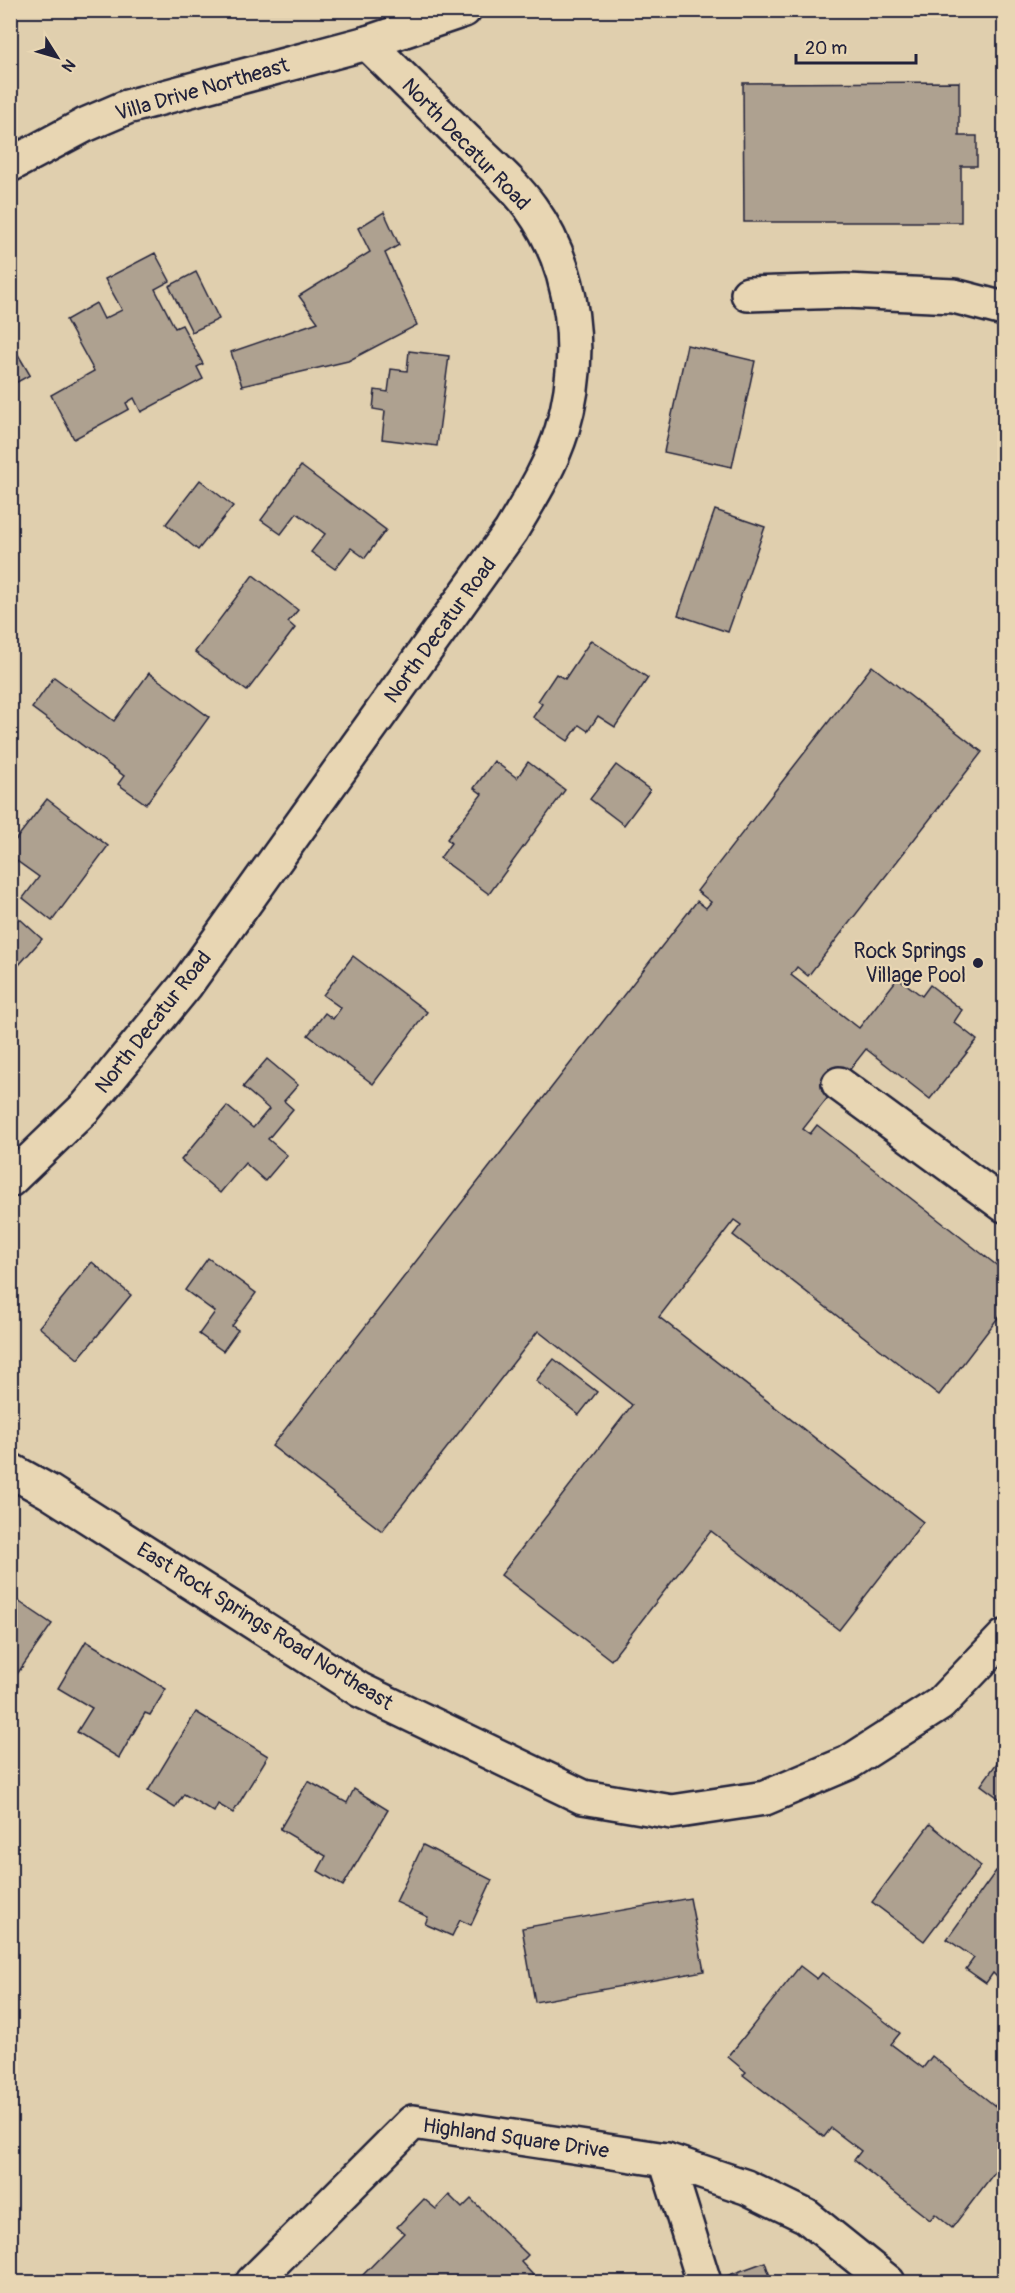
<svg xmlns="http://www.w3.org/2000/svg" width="1015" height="2293" viewBox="0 0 1015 2293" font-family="Pangolin,sans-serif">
  <rect width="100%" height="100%" fill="#e0cfae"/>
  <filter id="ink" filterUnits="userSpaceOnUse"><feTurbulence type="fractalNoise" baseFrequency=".0167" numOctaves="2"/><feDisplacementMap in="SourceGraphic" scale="12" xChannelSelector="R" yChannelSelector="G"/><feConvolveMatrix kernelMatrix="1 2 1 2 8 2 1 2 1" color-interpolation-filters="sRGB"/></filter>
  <g filter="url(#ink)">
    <!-- building -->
    <g fill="#aea190" stroke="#22223b" stroke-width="1.5">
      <path d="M959 82V136H977V166H961V222H744L743 83Z"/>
      <path d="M384 212 399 245 385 253 417 325 348 361 242 386 231 352 318 322 299 296 370 252 358 228Z"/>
      <path d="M155 253 170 281 155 289 175 328 182 325 203 364 197 367 203 379 141 412 134 398 126 403 129 409 74 439 51 395 94 371 66 320 96 303 104 319 122 310 105 279Z"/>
      <path d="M196 272 219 319 192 332 169 286Z"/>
      <path d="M10 341 30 375 10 386Z"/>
      <path d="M687 345 755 361 732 467 664 452Z"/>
      <path d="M409 351 449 356 437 446 382 439 385 411 373 409 375 390 388 392 391 369 407 371Z"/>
      <path d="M301 466 386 530 365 558 351 548 335 569 311 552 325 534 297 513 281 534 261 520Z"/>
      <path d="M200 480 233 506 198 550 166 524Z"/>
      <path d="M715 510 765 527 728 632 678 615Z"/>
      <path d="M253 575 298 610 288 622 295 628 247 691 195 652Z"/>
      <path d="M591 640 648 678 615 727 598 716 588 731 579 725 568 741 533 717 542 704 538 701 556 674 565 679Z"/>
      <path d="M872 666 982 752 808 976 797 967 791 975 859 1028 898 978 922 996 930 985 962 1010 954 1022 977 1040 930 1099 866 1049 803 1129 810 1134 817 1125 1004 1271V1310L939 1395 733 1235 741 1225 734 1220 659 1317 923 1522 839 1630 711 1531 611 1660 501 1575 632 1405 538 1331 382 1531 272 1446 697 901 706 908 711 902 697 891Z"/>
      <path d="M149 673 209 717 146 804 118 784 124 776 32 708 54 677 114 721Z"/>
      <path d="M494 761 517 778 528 762 565 790 489 894 440 858 451 843 447 839 482 794 474 788Z"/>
      <path d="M616 765 650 790 624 825 590 799Z"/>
      <path d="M47 799 108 846 52 921 23 898 39 877 10 856V847Z"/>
      <path d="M19 918 42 939 10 975V928Z"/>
      <path d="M353 956 427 1012 373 1084 308 1035 325 1013 333 1019 341 1008 323 995Z"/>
      <path d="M267 1059 298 1085 284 1101 293 1109 268 1139 287 1155 265 1181 245 1163 220 1193 181 1160 227 1106 253 1128 269 1109 243 1087Z"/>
      <path d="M208 1258 256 1293 232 1326 238 1330 223 1351 199 1334 215 1312 185 1290Z"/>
      <path d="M92 1262 131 1295 78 1359 39 1327Z"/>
      <path d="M554 1359 597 1392 579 1415 536 1381Z"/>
      <path d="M18 1601 52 1624 15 1677 10 1674V1607L13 1609Z"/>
      <path d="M86 1641 166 1689 150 1715 145 1713 119 1758 77 1732 92 1708 58 1688Z"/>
      <path d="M196 1712 268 1756 233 1813 218 1804 214 1812 184 1794 175 1808 148 1791Z"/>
      <path d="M1004 1753V1802L981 1785Z"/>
      <path d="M308 1781 347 1803 354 1789 388 1810 343 1886 318 1871 326 1856 280 1829Z"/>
      <path d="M930 1824 981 1866 924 1941 872 1902Z"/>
      <path d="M423 1845 492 1880 471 1925 460 1920 452 1936 425 1924 428 1917 396 1902Z"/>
      <path d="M996 1871 1004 1876V1966L997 1977 993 1973 986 1983 966 1969 974 1958 947 1939Z"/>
      <path d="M690 1898 704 1971 535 2002 522 1928Z"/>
      <path d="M800 1966 817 1979 822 1973 900 2033 891 2044 923 2068 932 2056 1004 2113V2160L952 2228 935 2214 930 2220 854 2160 861 2151 831 2128 824 2137 743 2075 746 2072 728 2057Z"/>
      <path d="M449 2195 462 2208 471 2199 528 2255 521 2262 534 2276 527 2282H356L404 2233 397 2227 424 2199 436 2209Z"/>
      <path d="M765 2262 772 2282H727L724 2277Z"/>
    </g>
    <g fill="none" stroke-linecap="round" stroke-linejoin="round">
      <defs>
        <g id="minor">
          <path d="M10 165 85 125 127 107 367 43 464 10"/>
          <path d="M748 294 846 291 954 296 1004 309"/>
          <path d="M839 1084 1004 1205"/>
          <path d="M10 1180 86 1107 186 985 511 531C530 499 551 466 562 430 584 357 576 270 531 208 514 184 491 165 471 145 436 111 402 77 367 43"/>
          <path d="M666 2160 704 2282"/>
          <path d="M253 2282 413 2122 666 2160 746 2187 806 2216 888 2282"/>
        </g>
        <path id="tertiary" d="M10 1470 48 1491 360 1690 583 1797 672 1812 765 1798 848 1763 940 1704 1004 1637"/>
      </defs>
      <!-- minor casing -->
      <use href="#minor" stroke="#22223b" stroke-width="38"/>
      <!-- tertiary casing -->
      <use href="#tertiary" stroke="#22223b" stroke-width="38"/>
      <!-- minor -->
      <use href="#minor" stroke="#e8d6b3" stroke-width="33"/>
      <!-- tertiary -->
      <use href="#tertiary" stroke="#e8d6b3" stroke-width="33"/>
    </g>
  </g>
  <!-- markers -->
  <circle fill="#22223b" stroke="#e8d6b3" stroke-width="2" cx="978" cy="963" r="6"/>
  <g text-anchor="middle" stroke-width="4.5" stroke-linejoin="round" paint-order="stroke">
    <!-- street labels -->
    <g font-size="21" fill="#22223b" stroke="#e8d6b3">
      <text transform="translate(202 89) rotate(-16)" y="7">Villa Drive Northeast</text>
      <text transform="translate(466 144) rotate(46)" y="7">North Decatur Road</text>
      <text transform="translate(440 630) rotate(-54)" y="7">North Decatur Road</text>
      <text transform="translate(153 1022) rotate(-52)" y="7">North Decatur Road</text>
      <text transform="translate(265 1626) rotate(32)" y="7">East Rock Springs Road Northeast</text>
      <text transform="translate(516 2138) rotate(8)" y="7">Highland Square Drive</text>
    </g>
    <!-- poi labels -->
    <g font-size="21" fill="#22223b" stroke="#e8d6b3" text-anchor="end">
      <text x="966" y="958">Rock Springs<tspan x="966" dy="24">Village Pool</tspan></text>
    </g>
  </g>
  <!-- margin -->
  <rect width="1015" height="2293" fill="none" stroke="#e8d6b3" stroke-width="36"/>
  <rect x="18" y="18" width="979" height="2257" fill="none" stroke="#22223b" stroke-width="2" filter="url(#ink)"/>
  <!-- north arrow -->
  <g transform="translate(57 57) rotate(127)" stroke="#e8d6b3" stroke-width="4.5" paint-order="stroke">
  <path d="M0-4.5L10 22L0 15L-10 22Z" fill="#22223b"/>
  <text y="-9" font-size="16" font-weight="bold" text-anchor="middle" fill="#22223b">N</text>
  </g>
  <!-- scale -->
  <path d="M796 54v9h120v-9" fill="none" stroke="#22223b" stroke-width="3"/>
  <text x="805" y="54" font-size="18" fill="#22223b" stroke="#e8d6b3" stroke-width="4.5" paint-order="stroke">20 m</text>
</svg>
